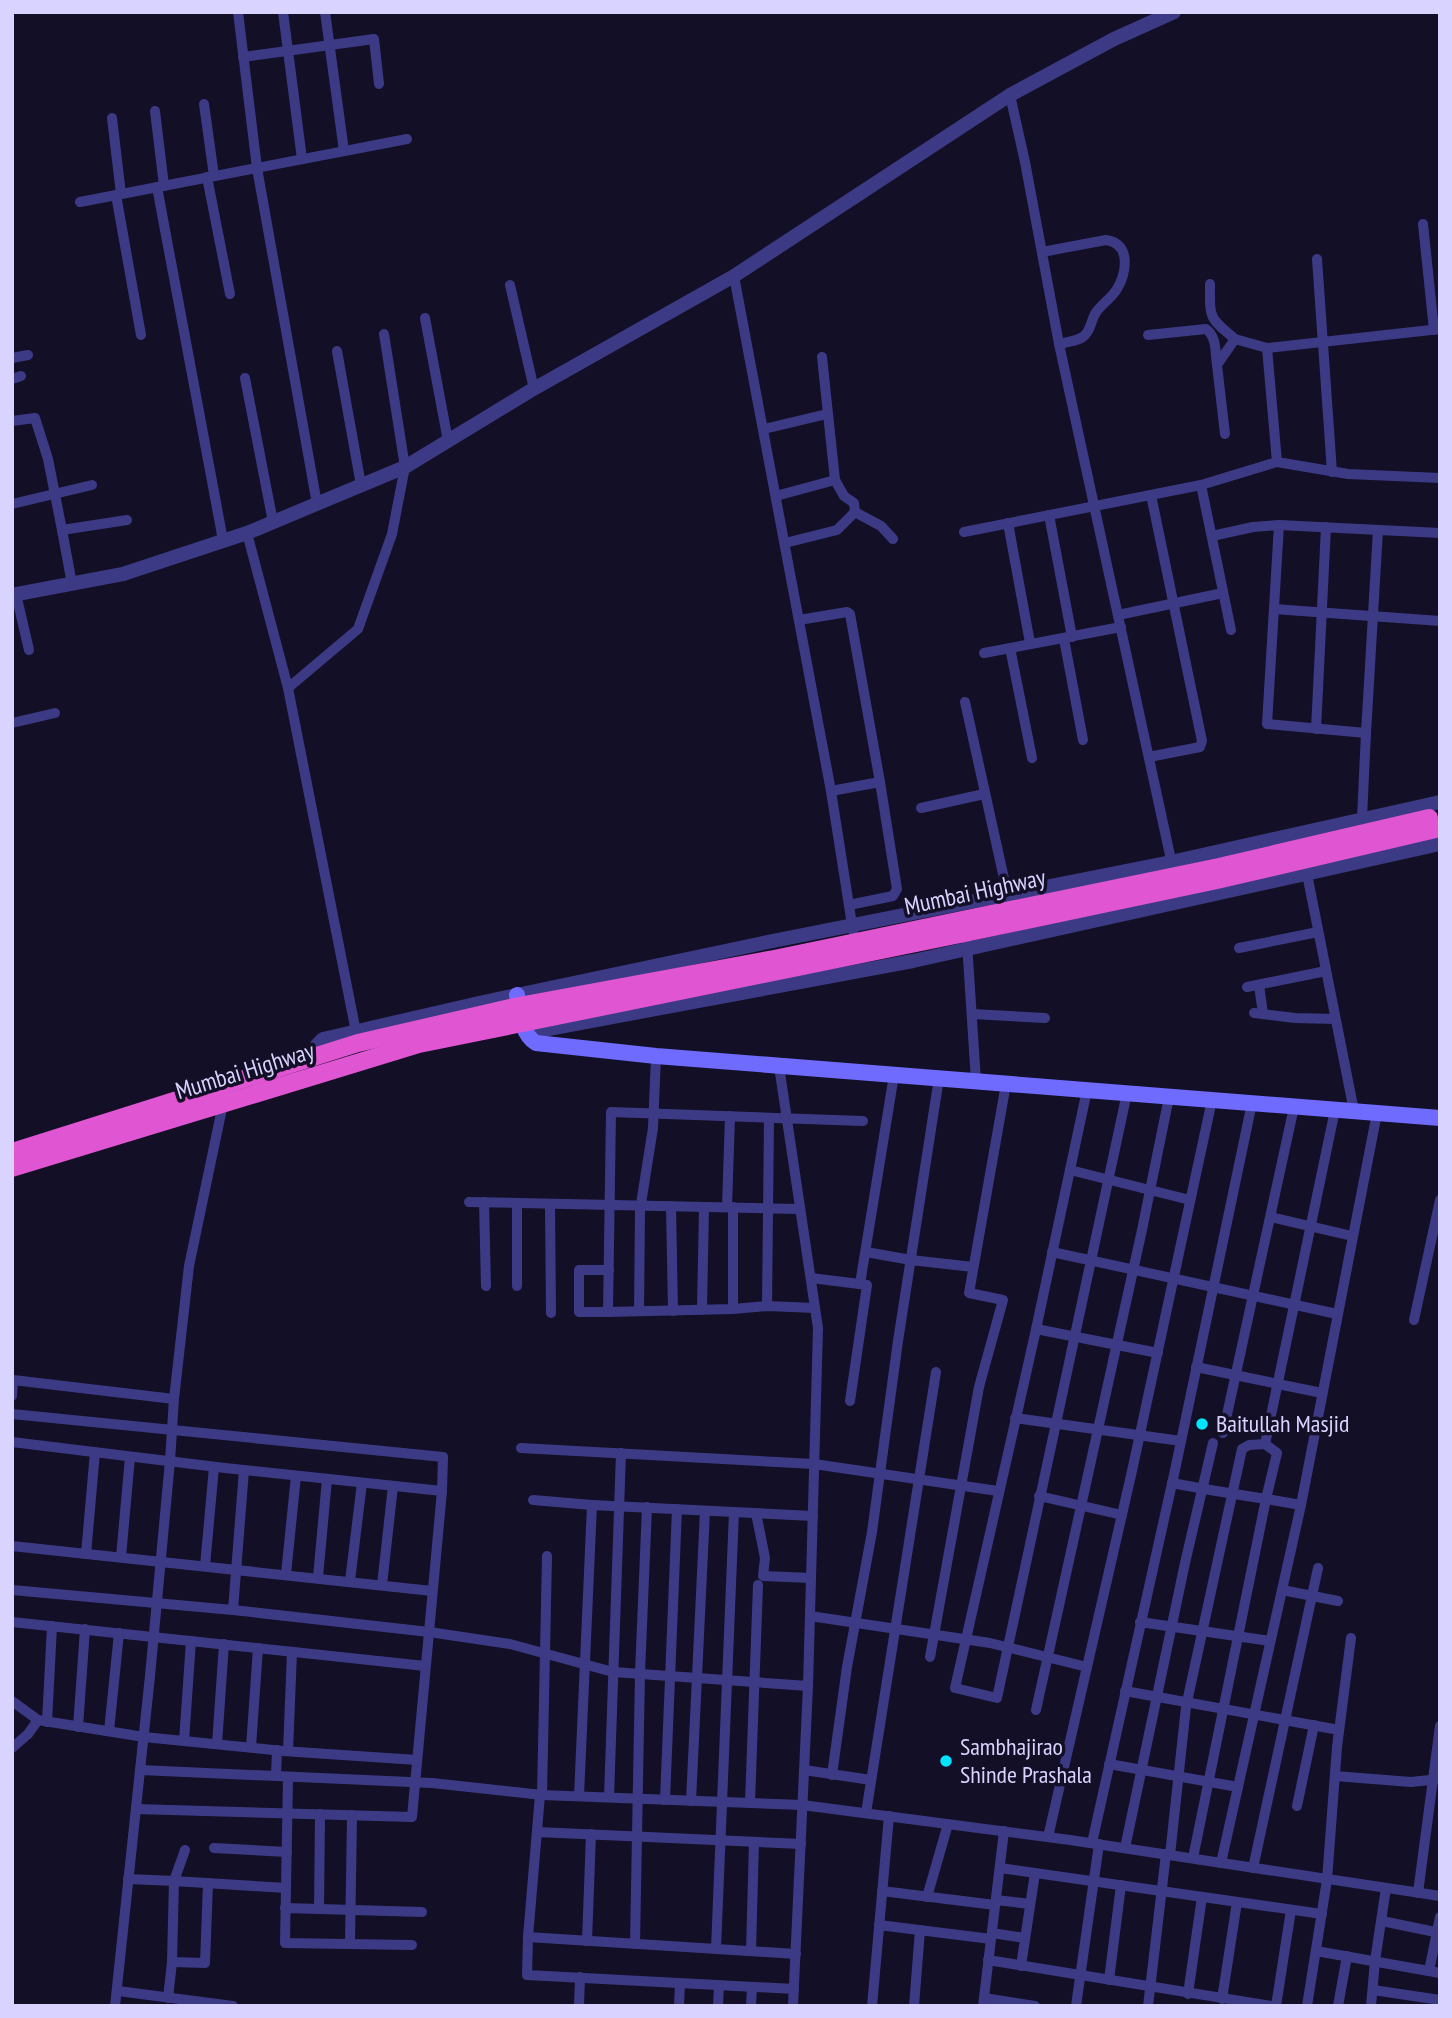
<svg xmlns="http://www.w3.org/2000/svg" width="1452" height="2018" viewBox="0 0 1452 2018" font-family="'PT Sans Narrow',sans-serif">
  <rect width="100%" height="100%" fill="#130f26"/>
  <g fill="none" stroke-linecap="round" stroke-linejoin="round">
    <!-- minor -->
    <g stroke="#3d3a85" stroke-width="10">
      <path d="M238 12 257 168 317 504"/>
      <path d="M283 12 302 159"/>
      <path d="M325 12 344 151"/>
      <path d="M243 57 374 39 379 84"/>
      <path d="M1010 95 1025 162 1059 344 1173 869"/>
      <path d="M204 104 214 176"/>
      <path d="M155 111 164 186"/>
      <path d="M112 118 121 194"/>
      <path d="M207 177 230 294"/>
      <path d="M157 187 223 540"/>
      <path d="M116 195 141 335"/>
      <path d="M80 202 407 139"/>
      <path d="M1423 224 1434 330"/>
      <path d="M1042 252 1106 240C1131 243 1127 272 1117 289 1111 299 1100 305 1095 314 1091 321 1091 329 1085 335 1080 341 1067 342 1059 344"/>
      <path d="M1317 259 1332 472"/>
      <path d="M734 276 831 791 853 931"/>
      <path d="M1210 284C1210 318 1208 317 1235 339"/>
      <path d="M510 285 534 389"/>
      <path d="M425 318 448 441"/>
      <path d="M1148 335 1206 329C1217 337 1215 352 1217 365"/>
      <path d="M1267 348 1440 329"/>
      <path d="M337 351 361 485"/>
      <path d="M822 357 835 480 844 496 854 503 855 512"/>
      <path d="M12 358 28 355"/>
      <path d="M245 378 273 522"/>
      <path d="M12 379 21 376"/>
      <path d="M12 421 35 418 48 459 62 530"/>
      <path d="M764 429 827 414"/>
      <path d="M1225 434 1217 365 1235 339 1267 348 1277 462"/>
      <path d="M1201 485 1231 630"/>
      <path d="M776 496 835 480"/>
      <path d="M12 504 92 485"/>
      <path d="M1049 515 1072 637"/>
      <path d="M1008 523 1030 643"/>
      <path d="M1279 525 1267 724 1366 733 1378 530"/>
      <path d="M964 532 1201 485 1277 462 1348 474 1440 478"/>
      <path d="M247 533 288 688"/>
      <path d="M1212 536 1253 527 1279 525 1440 533"/>
      <path d="M785 543 837 530 855 512 881 526 893 539"/>
      <path d="M72 584 62 530 127 520"/>
      <path d="M16 594 29 650"/>
      <path d="M1274 609 1440 621"/>
      <path d="M1118 615 1223 593"/>
      <path d="M799 620 847 612 850 614 880 782"/>
      <path d="M1064 639 1083 740"/>
      <path d="M1010 648 1032 758"/>
      <path d="M984 653 1121 627"/>
      <path d="M965 702 1009 901"/>
      <path d="M12 723 55 713"/>
      <path d="M1316 729 1326 527"/>
      <path d="M1149 757 1200 747 1202 741 1151 495"/>
      <path d="M831 791 880 782 897 889 893 896 849 905"/>
      <path d="M921 808 984 794"/>
      <path d="M1362 818 1366 733"/>
      <path d="M1307 874 1354 1111"/>
      <path d="M967 943 976 1081"/>
      <path d="M1239 948 1318 932"/>
      <path d="M1259 985 1263 1014"/>
      <path d="M1247 987 1326 971"/>
      <path d="M1254 1013 1295 1018 1335 1019"/>
      <path d="M973 1014 1045 1018"/>
      <path d="M357 1037 288 688 358 629 392 534 405 467 384 334"/>
      <path d="M779 1066 818 1328 808 1686 793 2006"/>
      <path d="M1087 1090 1035 1334 955 1688 997 1698C1039 1496 1085 1295 1127 1093"/>
      <path d="M1070 1170 1190 1200"/>
      <path d="M469 1202 800 1209"/>
      <path d="M484 1202 486 1286"/>
      <path d="M550 1204 551 1313"/>
      <path d="M671 1206 673 1311"/>
      <path d="M727 1207 730 1116"/>
      <path d="M733 1207V1309"/>
      <path d="M1271 1217 1352 1236"/>
      <path d="M866 1252 911 1260 973 1267"/>
      <path d="M1052 1252 1337 1314"/>
      <path d="M811 1278 867 1285 850 1401"/>
      <path d="M860 1284 894 1075"/>
      <path d="M517 1286V1203"/>
      <path d="M767 1306 769 1118"/>
      <path d="M815 1308 767 1306 733 1309 608 1312 611 1112 863 1121"/>
      <path d="M702 1310 704 1207"/>
      <path d="M639 1311 640 1210 653 1128 656 1056"/>
      <path d="M608 1312H579V1270H609"/>
      <path d="M1414 1320 1440 1200"/>
      <path d="M1036 1329 1158 1353"/>
      <path d="M1196 1367 1322 1393"/>
      <path d="M12 1396 13 1380 174 1399 170 1461 150 1676 115 2006"/>
      <path d="M174 1399 189 1266 223 1104"/>
      <path d="M12 1414 443 1457 442 1491 225 1468 12 1442"/>
      <path d="M1015 1418 1181 1441"/>
      <path d="M1223 1433 1294 1107"/>
      <path d="M1265 1444 1335 1110"/>
      <path d="M521 1448 814 1464 998 1491"/>
      <path d="M1039 1496 1122 1515"/>
      <path d="M533 1500 592 1505"/>
      <path d="M1301 1505 1377 1113"/>
      <path d="M756 1513 765 1558 763 1576 811 1578"/>
      <path d="M12 1546 432 1591"/>
      <path d="M86 1554 95 1452"/>
      <path d="M121 1557 130 1457"/>
      <path d="M205 1566 214 1467"/>
      <path d="M286 1574 296 1476"/>
      <path d="M318 1577 327 1479"/>
      <path d="M350 1581 362 1483"/>
      <path d="M382 1585 393 1486"/>
      <path d="M12 1590 233 1610 429 1632 510 1644 613 1672 808 1686"/>
      <path d="M1282 1590 1338 1601"/>
      <path d="M233 1610 244 1470"/>
      <path d="M810 1616 990 1643 1087 1667"/>
      <path d="M12 1622 425 1666"/>
      <path d="M1140 1622 1270 1641"/>
      <path d="M930 1657 979 1387 1003 1300 969 1293 1006 1084"/>
      <path d="M1125 1691 1339 1730"/>
      <path d="M12 1701 38 1720 144 1737 283 1751 417 1760"/>
      <path d="M1036 1710 1142 1230 1169 1097"/>
      <path d="M47 1722 52 1626"/>
      <path d="M78 1727 85 1629"/>
      <path d="M109 1731 119 1633"/>
      <path d="M184 1741 191 1641"/>
      <path d="M217 1744 224 1644"/>
      <path d="M251 1747 258 1648"/>
      <path d="M12 1748 28 1734 38 1720"/>
      <path d="M288 1751 292 1652"/>
      <path d="M1109 1764 1238 1787"/>
      <path d="M140 1770 432 1783 542 1795 802 1805 1070 1840 1440 1896"/>
      <path d="M804 1770 871 1780"/>
      <path d="M832 1775 847 1667 872 1532 898 1341 939 1078"/>
      <path d="M276 1776 277 1750"/>
      <path d="M1335 1776 1411 1782 1440 1779"/>
      <path d="M288 1777 285 1943 412 1945"/>
      <path d="M540 1795 528 1937 796 1954"/>
      <path d="M542 1795 547 1556"/>
      <path d="M579 1796 592 1505 813 1516"/>
      <path d="M609 1797 621 1453"/>
      <path d="M665 1800 677 1509"/>
      <path d="M691 1801 705 1511"/>
      <path d="M750 1803 758 1585"/>
      <path d="M1297 1806 1314 1725"/>
      <path d="M136 1809 412 1817 442 1491"/>
      <path d="M866 1813 936 1372"/>
      <path d="M537 1832 801 1844"/>
      <path d="M1048 1837 1132 1471 1212 1100"/>
      <path d="M1092 1843 1175 1470 1252 1103"/>
      <path d="M214 1848 287 1852"/>
      <path d="M1125 1848 1185 1563 1213 1443"/>
      <path d="M1170 1855 1186 1707 1187 1702C1205 1617 1224 1533 1242 1449L1249 1445 1265 1444 1277 1453 1266 1499C1234 1494 1203 1489 1172 1483"/>
      <path d="M1193 1858 1266 1499 1301 1505 1221 1863"/>
      <path d="M1000 1868 1322 1914"/>
      <path d="M1253 1868 1318 1568"/>
      <path d="M128 1879 174 1881 185 1850"/>
      <path d="M882 1891 995 1905"/>
      <path d="M1418 1893 1440 1726"/>
      <path d="M927 1897 948 1824"/>
      <path d="M996 1900 1030 1904"/>
      <path d="M285 1908 422 1912"/>
      <path d="M319 1909 320 1814"/>
      <path d="M1382 1921 1440 1933"/>
      <path d="M879 1925 991 1939"/>
      <path d="M992 1933 1025 1938"/>
      <path d="M528 1937 527 1975 794 1989"/>
      <path d="M587 1941 591 1834"/>
      <path d="M350 1944 352 1815"/>
      <path d="M635 1944 640 1673 647 1507"/>
      <path d="M716 1949 734 1512"/>
      <path d="M751 1951 754 1842"/>
      <path d="M1316 1951 1440 1973"/>
      <path d="M988 1960 1272 2006"/>
      <path d="M172 1962 205 1963 208 1883"/>
      <path d="M1021 1966 1035 1873"/>
      <path d="M1429 1971 1440 1917"/>
      <path d="M1109 1980 1121 1885"/>
      <path d="M1373 1990 1440 2000"/>
      <path d="M118 1991 233 2006"/>
      <path d="M1188 1994 1202 1897"/>
      <path d="M168 1998 172 1962 174 1881 286 1888"/>
      <path d="M984 1998 1035 2006"/>
      <path d="M1222 1999 1237 1902"/>
      <path d="M579 2006 580 1977"/>
      <path d="M679 2006 680 1983"/>
      <path d="M718 2006 719 1985"/>
      <path d="M751 2006 752 1987"/>
      <path d="M872 2006 889 1816"/>
      <path d="M914 2006 920 1930"/>
      <path d="M983 2006 1004 1831"/>
      <path d="M1076 2006 1099 1844"/>
      <path d="M1148 2006 1166 1854"/>
      <path d="M1276 2006 1291 1910"/>
      <path d="M1307 2006 1327 1880 1337 1747 1351 1638"/>
      <path d="M1338 2006 1347 1956"/>
      <path d="M1371 2006 1375 1961 1386 1888"/>
    </g>
    <!-- tertiary -->
    <g stroke="#3d3a85" stroke-width="14">
      <path d="M12 595 123 574 247 533 405 467 530 391 734 276 1010 95 1114 39 1174 12"/>
      <path d="M527 1033 913 961 1440 844"/>
      <path d="M313 1057 317 1045 323 1039 479 1003 763 943 1171 862 1440 802"/>
    </g>
    <!-- secondary -->
    <path stroke="#6f6bff" stroke-width="16" d="M517 995C520 1011 521 1034 536 1043L656 1056 1440 1118"/>
    <!-- trunk -->
    <g stroke="#e055d1" stroke-width="18">
      <path d="M12 1152 358 1043 519 1006 774 959 1219 867 1429 818"/>
      <path d="M12 1168 419 1044 965 933 1217 880 1440 828"/>
    </g>
  </g>
  <!-- markers -->
  <g fill="#00e5ff" stroke="#130f26" stroke-width="2.5">
    <circle cx="1202" cy="1424" r="7"/>
    <circle cx="946" cy="1761" r="7"/>
  </g>
  <g text-anchor="middle" stroke-width="7" stroke-linejoin="round" paint-order="stroke">
    <!-- street labels -->
    <g font-size="24" fill="#d9d4ff" stroke="#130f26">
      <text transform="translate(975 892) rotate(-12)" y="8">Mumbai Highway</text>
      <text transform="translate(245 1071) rotate(-17)" y="8">Mumbai Highway</text>
    </g>
    <!-- poi labels -->
    <g font-size="24" fill="#d9d4ff" stroke="#130f26" text-anchor="start">
      <text x="1216" y="1432">Baitullah Masjid</text>
      <text x="960" y="1755">Sambhajirao<tspan x="960" dy="28">Shinde Prashala</tspan></text>
    </g>
  </g>
  <!-- border -->
  <rect width="1452" height="2018" fill="none" stroke="#d9d4ff" stroke-width="28"/>
</svg>
